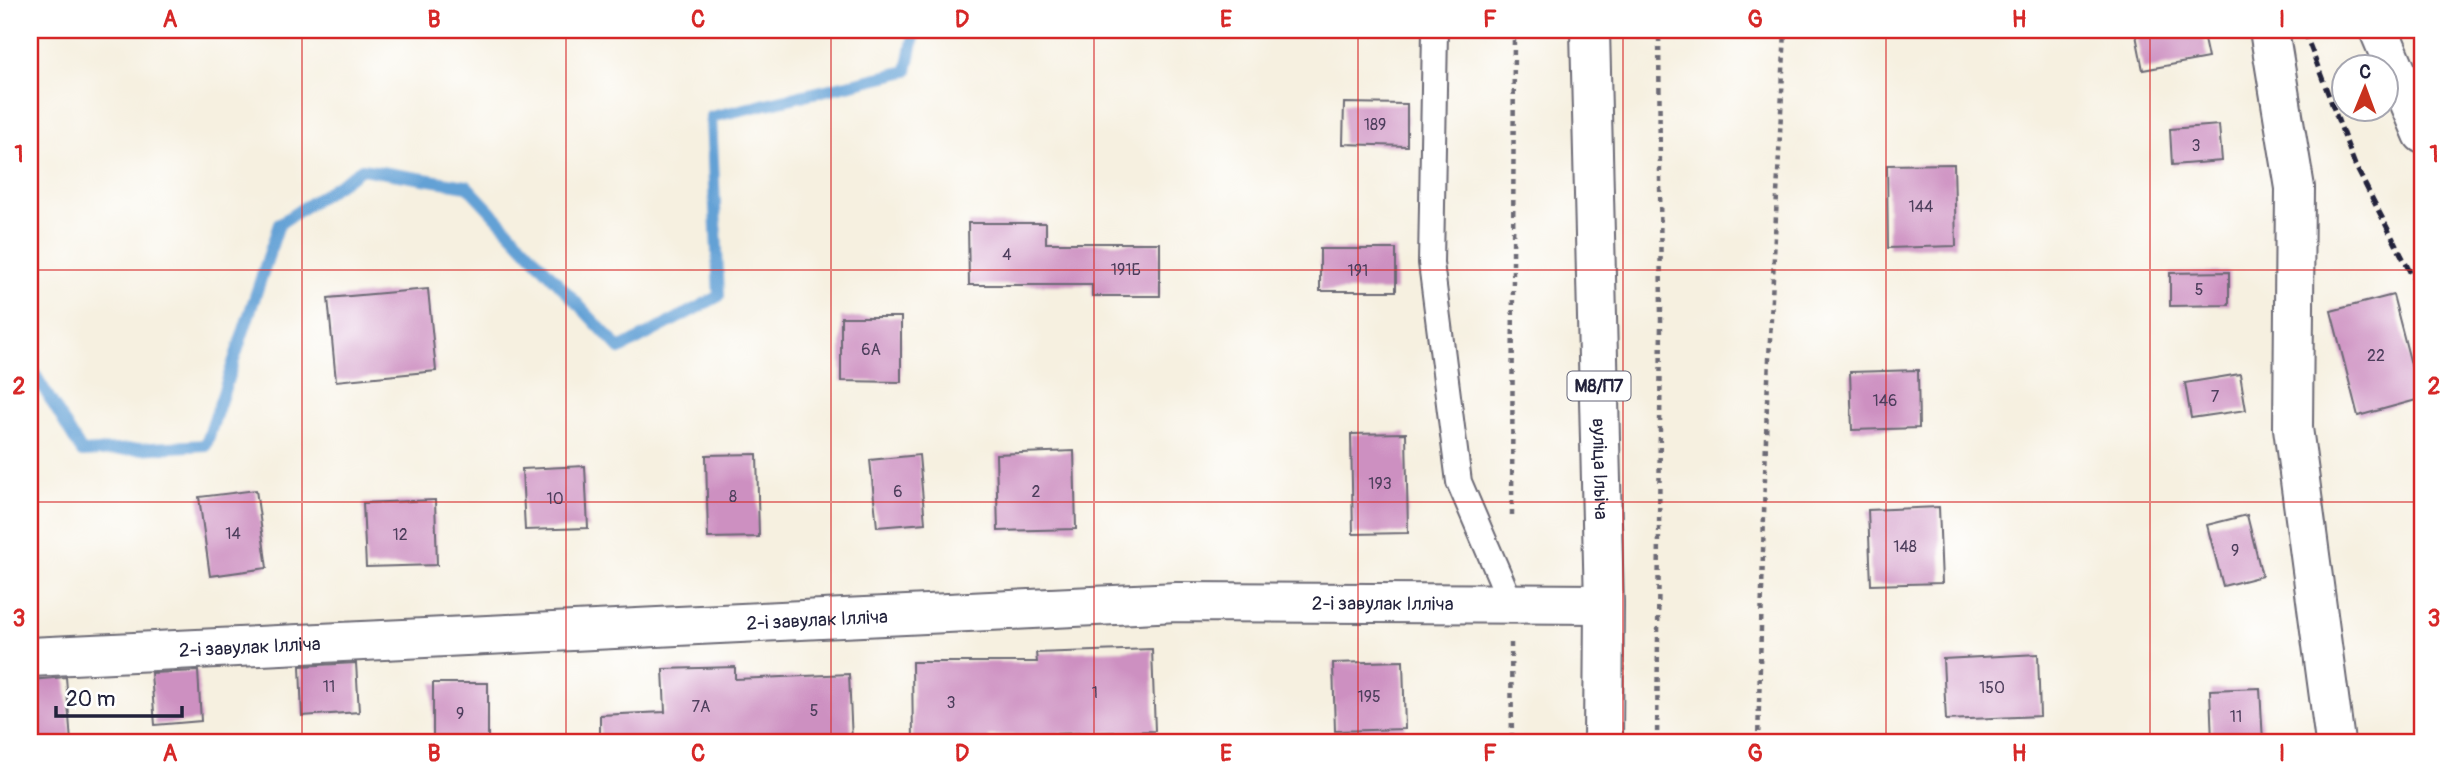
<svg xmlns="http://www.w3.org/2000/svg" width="2453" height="772" viewBox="0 0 2453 772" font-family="Pangolin,sans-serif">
  <rect width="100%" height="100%" fill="#fff"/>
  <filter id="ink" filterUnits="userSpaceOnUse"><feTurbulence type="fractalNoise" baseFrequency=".0143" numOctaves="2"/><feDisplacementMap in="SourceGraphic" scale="14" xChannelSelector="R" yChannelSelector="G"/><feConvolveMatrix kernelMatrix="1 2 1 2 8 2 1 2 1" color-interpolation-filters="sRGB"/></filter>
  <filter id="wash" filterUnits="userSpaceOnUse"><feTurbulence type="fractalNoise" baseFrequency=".00686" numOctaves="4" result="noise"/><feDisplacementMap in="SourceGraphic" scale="28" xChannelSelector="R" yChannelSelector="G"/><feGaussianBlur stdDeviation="1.57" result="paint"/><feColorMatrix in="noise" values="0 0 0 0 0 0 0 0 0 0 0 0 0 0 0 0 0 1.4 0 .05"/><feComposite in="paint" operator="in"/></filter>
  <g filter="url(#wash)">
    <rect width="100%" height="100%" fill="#f6f0e0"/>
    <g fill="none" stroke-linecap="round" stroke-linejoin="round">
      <!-- stream -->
      <path stroke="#64a1d5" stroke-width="12" d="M30 366 82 452 206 445 279 224 362 169 467 186 620 349 719 296 711 117 907 71 915 30"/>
    </g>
    <g id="blocks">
      <!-- building -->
      <g fill="#cd90c1">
        <path d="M2135 30H2202L2208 58 2143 70Z"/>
        <path d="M1344 103 1407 104V146L1343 144Z"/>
        <path d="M2219 125 2222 161 2172 165 2170 129Z"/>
        <path d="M1954 164 1956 246 1888 248 1887 165Z"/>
        <path d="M968 223H1046V243H1160V296H1092V285H969Z"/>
        <rect x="1320" y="249" width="76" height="42"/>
        <path d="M2229 272V305L2170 306V273Z"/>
        <path d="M428 289 436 371 336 381 328 298Z"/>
        <path d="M2393 295 2420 399 2358 416 2331 311Z"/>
        <path d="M841 317H901V382L841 381Z"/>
        <path d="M1918 370 1919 428 1852 430 1850 372Z"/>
        <path d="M2240 374 2246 410 2191 418 2185 383Z"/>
        <path d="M1406 433 1408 533 1353 534 1351 434Z"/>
        <path d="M1074 451 1076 529 998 531 996 454Z"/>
        <path d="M757 454 759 537 708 538 706 455Z"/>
        <path d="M919 455 925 523 877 527 870 460Z"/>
        <path d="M585 466 588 528 525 530 522 469Z"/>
        <path d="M256 490 267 568 210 576 199 497Z"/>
        <path d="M435 500 437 565 366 567 363 503Z"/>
        <path d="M1939 507 1942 583 1871 585 1868 510Z"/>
        <path d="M2247 515 2262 576 2223 586 2207 525Z"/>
        <path d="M1152 649 1155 731 989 736V742H913L912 662H1037L1036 653Z"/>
        <path d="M2038 654 2040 716 1946 720 1943 659Z"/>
        <path d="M1403 661 1405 729 1335 731 1333 663Z"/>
        <path d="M356 663 359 712 302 716 300 666Z"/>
        <path d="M735 667V679L849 674 852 742H600V715L665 712 663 669Z"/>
        <path d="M198 671 201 721 155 725 151 673Z"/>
        <path d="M66 677 71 742H30V680Z"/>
        <rect x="433" y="683" width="55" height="59"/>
        <path d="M2260 688 2263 742H2212L2210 690Z"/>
      </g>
    </g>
  </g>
  <g filter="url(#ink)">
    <use href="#blocks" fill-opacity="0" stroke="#6c6a75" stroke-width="2"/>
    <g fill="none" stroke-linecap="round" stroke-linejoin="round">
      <defs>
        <path id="lane" d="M1435 30 1431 263 1459 482 1511 603"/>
        <g id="street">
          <path d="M2269 30 2295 188 2293 428 2335 742"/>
          <path d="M2379 30 2423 134"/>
          <path id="s1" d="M30 657 1177 602 1604 604"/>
        </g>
        <g id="primary">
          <path id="s2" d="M1590 30 1604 604 1603 742"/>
        </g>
      </defs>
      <!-- lane casing -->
      <use href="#lane" stroke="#6c6a75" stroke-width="28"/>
      <!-- street casing -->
      <use href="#street" stroke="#6c6a75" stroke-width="42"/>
      <!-- primary casing -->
      <use href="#primary" stroke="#6c6a75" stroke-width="42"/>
      <!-- path -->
      <g stroke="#6c6a75" stroke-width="4.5" stroke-dasharray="5 5" stroke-linecap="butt">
        <path d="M1512 515 1514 30"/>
        <path d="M1511 643 1512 742"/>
        <path d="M1657 742 1661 321 1659 30"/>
        <path d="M1758 742 1767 401 1785 30"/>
      </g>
      <!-- lane -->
      <use href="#lane" stroke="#fff" stroke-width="24"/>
      <!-- street -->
      <use href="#street" stroke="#fff" stroke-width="38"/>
      <!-- primary -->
      <use href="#primary" stroke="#fff" stroke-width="38"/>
      <!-- rail -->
      <path stroke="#22223b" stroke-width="5" stroke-dasharray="10 5" stroke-linecap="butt" d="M2304 30 2355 165 2423 297"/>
    </g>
  </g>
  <!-- grid -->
  <path fill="none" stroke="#d62828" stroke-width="2" stroke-opacity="0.55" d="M302 30V742M566 30V742M831 30V742M1094 30V742M1358 30V742M1623 30V742M1886 30V742M2150 30V742M30 270H2423M30 502H2423"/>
  <g text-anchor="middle" stroke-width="7" stroke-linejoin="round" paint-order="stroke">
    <!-- number labels -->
    <g font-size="16" fill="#4d3e5c">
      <text x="1375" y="130">189</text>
      <text x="2196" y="151">3</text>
      <text x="1921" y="212">144</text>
      <text x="1007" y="260">4</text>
      <text x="1126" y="275">191Б</text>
      <text x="1358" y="276">191</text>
      <text x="2199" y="295">5</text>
      <text x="871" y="355">6А</text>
      <text x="2376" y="361">22</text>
      <text x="2215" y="402">7</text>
      <text x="1885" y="406">146</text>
      <text x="1380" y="489">193</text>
      <text x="898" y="497">6</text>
      <text x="1036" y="497">2</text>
      <text x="733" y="502">8</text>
      <text x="555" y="504">10</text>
      <text x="233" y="539">14</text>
      <text x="400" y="540">12</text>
      <text x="1905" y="552">148</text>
      <text x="2235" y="556">9</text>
      <text x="329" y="692">11</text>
      <text x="1992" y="693">150</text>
      <text x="1095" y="698">1</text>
      <text x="1369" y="702">195</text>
      <text x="951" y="708">3</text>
      <text x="701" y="712">7А</text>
      <text x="814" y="716">5</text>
      <text x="460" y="719">9</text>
      <text x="2236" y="722">11</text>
    </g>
    <!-- shield labels -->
    <rect fill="#fff" stroke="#646476" stroke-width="2" x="1567.5" y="371.5" width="63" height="29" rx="5"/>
    <g font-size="18" font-weight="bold" fill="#22223b">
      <text x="1599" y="392">М8/П7</text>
    </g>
    <!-- street labels -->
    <g font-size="19" fill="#22223b" stroke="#fff">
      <text dy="7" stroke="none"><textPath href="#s2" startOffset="439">вуліца Ільіча</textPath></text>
      <text dy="7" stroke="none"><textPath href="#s1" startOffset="1354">2-і завулак Ілліча</textPath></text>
      <text dy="7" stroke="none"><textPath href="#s1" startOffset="788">2-і завулак Ілліча</textPath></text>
      <text dy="7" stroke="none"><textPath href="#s1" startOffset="220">2-і завулак Ілліча</textPath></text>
    </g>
  </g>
  <!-- margin -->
  <rect width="2453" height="772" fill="none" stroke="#fff" stroke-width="77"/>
  <!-- north arrow -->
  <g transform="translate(2365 88) rotate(1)"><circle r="33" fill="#ffffff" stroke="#a7a7b1" stroke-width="2"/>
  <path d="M0-5L12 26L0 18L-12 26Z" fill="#c8321e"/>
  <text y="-10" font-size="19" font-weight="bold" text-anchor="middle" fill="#22223b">С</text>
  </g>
  <!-- scale -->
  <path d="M56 706v10h126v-10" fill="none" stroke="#22223b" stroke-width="3.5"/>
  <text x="66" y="706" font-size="21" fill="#22223b" stroke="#ffffff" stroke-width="5" paint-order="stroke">20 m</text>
  <rect x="38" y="38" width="2376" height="696" fill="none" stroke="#d62828" stroke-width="2.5"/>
  <g font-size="23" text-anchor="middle" font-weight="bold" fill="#d62828">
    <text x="170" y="27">A</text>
    <text x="434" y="27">B</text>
    <text x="698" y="27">C</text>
    <text x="962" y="27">D</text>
    <text x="1226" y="27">E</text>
    <text x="1490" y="27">F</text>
    <text x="1755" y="27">G</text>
    <text x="2019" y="27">H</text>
    <text x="2282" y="27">I</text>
    <text x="19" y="162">1</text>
    <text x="2434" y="162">1</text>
    <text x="19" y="394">2</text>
    <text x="2434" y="394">2</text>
    <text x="19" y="626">3</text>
    <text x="2434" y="626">3</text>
    <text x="170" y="761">A</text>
    <text x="434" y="761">B</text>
    <text x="698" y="761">C</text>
    <text x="962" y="761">D</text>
    <text x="1226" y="761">E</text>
    <text x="1490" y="761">F</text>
    <text x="1755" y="761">G</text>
    <text x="2019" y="761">H</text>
    <text x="2282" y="761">I</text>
  </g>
</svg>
